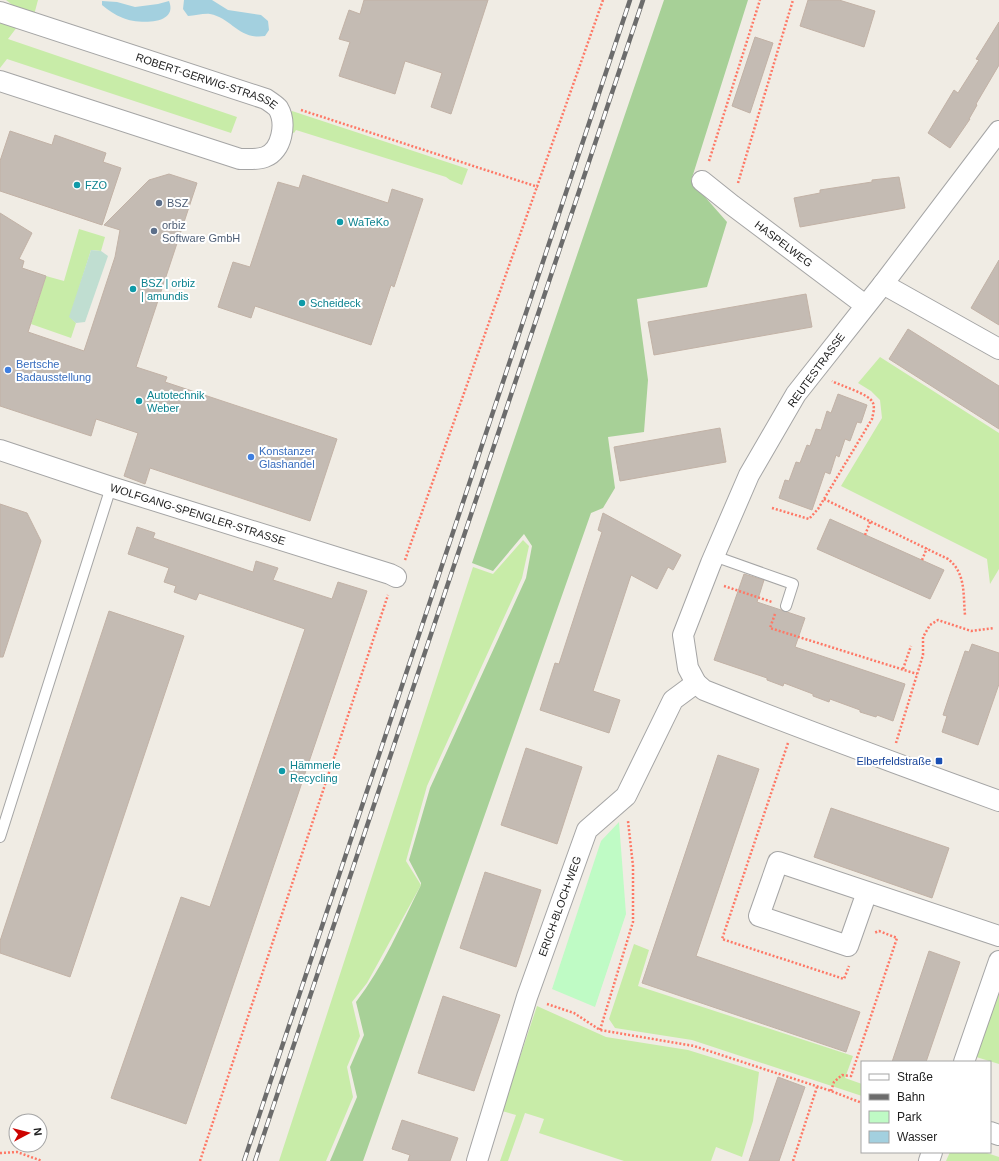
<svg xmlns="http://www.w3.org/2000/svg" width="999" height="1161" viewBox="0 0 999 1161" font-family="Arial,sans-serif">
  <rect width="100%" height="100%" fill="#f0ece4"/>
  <!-- grass -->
  <g fill="#c8eca8">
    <path d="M6 0H38L34 15 20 11Z"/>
    <path d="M0 23 17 27 8 39 237 117 231 133 7 59 0 68Z"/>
    <path d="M292 111 468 169 462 185 450 180 446 177 296 130 294 133 290 131 287 115Z"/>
    <path d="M79 229 105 237 101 251 91 250 70 317 76 323 71 338 31 324 46 276 64 281Z"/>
    <path d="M880 357 999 433V569L990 584 987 559 841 486 882 418 880 400 871 391 858 383Z"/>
    <path d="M523 540 529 546 522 578 427 786 406 861 421 885 367 983 352 1002 360 1036 347 1067 353 1097 326 1161H279L473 567 493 574Z"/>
    <path d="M634 944 649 950 638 986 853 1056 845 1078 862 1084V1096L692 1040 615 1028 609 1019Z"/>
    <path d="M999 990V1064L973 1056Z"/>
    <path d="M537 1006 606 1037 688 1050 759 1072 753 1121 742 1157 716 1147 711 1161H624L539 1133 544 1119 525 1113 508 1161H500L516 1115 502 1111Z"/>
    <path d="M950 1152H984L999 1157V1161H946Z"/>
  </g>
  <!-- forest -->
  <path fill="#a7d097" d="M664 0H748L691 181 727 222 707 287 637 299 648 380 644 432 608 437 615 488 603 508 591 513 363 1161H330L357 1097 350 1067 364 1035 356 1002C383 967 401 925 421 885V883L409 860 430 788 526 578 532 546 524 534 493 571 472 563Z"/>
  <!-- wetland -->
  <path fill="#c0ded1" d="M91 250 101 251 108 256 85 322 76 323 69 317Z"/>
  <!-- park -->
  <path fill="#bffbc5" d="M619 822 626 914 595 1007 552 989 601 841Z"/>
  <!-- water -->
  <g fill="#a3d0df">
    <path d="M184 0H212L228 10 261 15 268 21 269 30 265 36C238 40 232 18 210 14 204 13 195 16 188 16L183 9Z"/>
    <path d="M102 1 117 2 135 7 158 4 169 1C179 26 136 24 123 18 115 15 108 10 102 5Z"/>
  </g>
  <!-- building -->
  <g fill="#c4bbb3" stroke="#c2b2a6">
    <path d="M364 0H488L451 114 431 107 442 73 405 61 395 94 339 76 350 42 339 39 349 10 360 14Z"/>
    <path d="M808 0H839L875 11 864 47 800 26Z"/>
    <path d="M999 22V65L976 104 977 105 969 119H970L950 148 928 133 954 90 958 93 979 60 976 59Z"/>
    <path d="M755 37 773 43 750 113 732 106Z"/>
    <path d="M10 131 52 145 55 135 106 153 103 162 121 168 102 225 0 191V161Z"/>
    <path d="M169 174 197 183 136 367 167 377 165 382 337 439 310 521 150 468 145 484 124 476 138 433 96 419 91 436 0 406V213L32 233 19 259 24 261 22 268 46 276 28 332 84 351 115 257 120 230 104 225 149 180Z"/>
    <path d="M303 175 388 203 392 189 423 199 394 287 391 285 371 345 255 306 251 318 218 307 233 262 250 267 278 182 299 188Z"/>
    <path d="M899 177 905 208 800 227 794 198 820 193V190L872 182V180Z"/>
    <path d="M999 260V325L971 308Z"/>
    <path d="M806 294 812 327 654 355 648 322Z"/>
    <path d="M908 329 999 386V429L889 359Z"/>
    <path d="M838 394 867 405 861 423 857 422 850 441 845 439 839 457 836 455 830 474 825 472 812 510 779 498 785 480 789 481 796 462 800 463 807 445 810 446 816 429 821 430 827 411 831 413Z"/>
    <path d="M720 428 726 462 620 481 614 447Z"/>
    <path d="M0 504 27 513 41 541 3 657H0Z"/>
    <path d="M603 513 681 555 673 570 668 567 657 589 631 575 593 691 620 700 609 733 540 710 555 663 559 664 602 532 598 530Z"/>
    <path d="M830 519 944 570 930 599 817 549Z"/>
    <path d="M137 527 155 533 153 538 253 572 256 561 278 568 273 580 332 599 338 582 367 591 186 1124 111 1098 181 897 210 907 305 629 199 593 196 600 174 592 176 586 164 582 169 568 128 554Z"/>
    <path d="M744 574 764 580 757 602 805 618 795 647 905 684 893 721 877 715 876 717 860 712V710L830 699 829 702 813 696V694L784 683 783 686 767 680V678L714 660Z"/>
    <path d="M109 611 184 636 70 977 0 953V941Z"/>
    <path d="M972 644 999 653V684L978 745 942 732 947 716 943 715 949 697 965 651 969 652Z"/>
    <path d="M526 748 582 767 557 844 501 825Z"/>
    <path d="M718 755 759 769 696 956 860 1012 846 1052 642 983Z"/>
    <path d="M831 808 949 848 932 898 814 857Z"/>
    <path d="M485 872 541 890 516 967 460 948Z"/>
    <path d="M929 951 960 962 926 1062H892Z"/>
    <path d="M443 996 500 1015 474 1091 418 1073Z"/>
    <path d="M778 1077 805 1087 779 1161H749Z"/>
    <path d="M402 1120 458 1138 450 1161H408L410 1155 392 1149Z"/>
  </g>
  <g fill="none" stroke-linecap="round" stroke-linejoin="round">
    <defs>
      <g id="service">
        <path d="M714 556 793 584 786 606"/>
        <path d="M0 837 111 487"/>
      </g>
      <g id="minor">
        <path id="s1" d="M0 12 266 99C269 101 275 105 278 108 287 123 282 151 265 157 257 160 248 159 240 159L0 81"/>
        <path d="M999 131 883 284 796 394 749 475 711 563 683 635 688 668 696 683 704 690C802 729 900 765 999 801"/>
        <path id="s2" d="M702 181 732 205 865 305"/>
        <path d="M883 284 999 349"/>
        <path id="s3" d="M0 450 111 487 390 574 396 577"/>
        <path d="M867 892 848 946 759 916 778 862 999 936"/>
        <path d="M964 1062 999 961"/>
        <path d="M990 1132 999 1135"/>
        <path id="s4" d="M477 1161 527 997 587 830 626 796 673 700 696 683"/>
        <path d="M929 1161 932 1152"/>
      </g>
    </defs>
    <!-- service casing -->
    <use href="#service" stroke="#a5a5a5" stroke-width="12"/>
    <!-- minor casing -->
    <use href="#minor" stroke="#a5a5a5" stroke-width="22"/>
    <!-- path -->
    <g stroke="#fe7866" stroke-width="2.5" stroke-dasharray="2 2" stroke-linecap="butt">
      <path d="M301 110 538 187"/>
      <path d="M709 161 760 0"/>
      <path d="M738 183 793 0"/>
      <path d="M824 499 948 559C966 573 963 594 965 615"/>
      <path d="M772 508 809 519 818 509 872 419C873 414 875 408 873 403 870 394 841 386 832 381"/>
      <path d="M865 535 871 520"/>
      <path d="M405 560 603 0"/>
      <path d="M922 560 927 548"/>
      <path d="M724 586 772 602"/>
      <path d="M775 614 770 628 917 674"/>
      <path d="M903 669 911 646"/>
      <path d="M788 743 722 939 844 979 849 966"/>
      <path d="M896 743 923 655V637L930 625 938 620 971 631 994 628"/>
      <path d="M547 1004 574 1013 600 1030 694 1046 831 1091 862 1103"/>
      <path d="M600 1030 633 922V866L628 821"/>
      <path d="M831 1091 834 1082 842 1075 851 1076 897 938 879 931 874 933"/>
      <path d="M0 1153 17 1152 42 1161"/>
      <path d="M200 1161 388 595"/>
      <path d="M793 1161 817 1087"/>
    </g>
    <!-- service -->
    <use href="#service" stroke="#fff" stroke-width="10"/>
    <!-- minor -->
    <use href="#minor" stroke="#fff" stroke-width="20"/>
    <defs>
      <g id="rail">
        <path d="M244 1161 630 0"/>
        <path d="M255 1161 643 0"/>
      </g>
    </defs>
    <!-- rail casing -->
    <use href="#rail" stroke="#6c6c6c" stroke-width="4.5"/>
    <!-- rail -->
    <use href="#rail" stroke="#fff" stroke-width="3" stroke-dasharray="9" stroke-linecap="butt"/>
  </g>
  <!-- markers -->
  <g fill="#0f9aa8" stroke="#fff" stroke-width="1.5">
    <circle cx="77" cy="185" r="4"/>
    <circle cx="340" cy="222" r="4"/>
    <circle cx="133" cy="289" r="4"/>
    <circle cx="302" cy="303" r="4"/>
    <circle cx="139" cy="401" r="4"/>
    <circle cx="282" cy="771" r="4"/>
  </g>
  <g fill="#5c6f8a" stroke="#fff" stroke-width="1.5">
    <circle cx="159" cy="203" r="4"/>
    <circle cx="154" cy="231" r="4"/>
  </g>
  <g fill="#3f7fe0" stroke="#fff" stroke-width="1.5">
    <circle cx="8" cy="370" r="4"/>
    <circle cx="251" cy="457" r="4"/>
  </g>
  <rect fill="#1a4fb4" stroke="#fff" stroke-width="1.5" x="935" y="757" width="8" height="8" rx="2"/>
  <g text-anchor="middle" stroke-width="4" stroke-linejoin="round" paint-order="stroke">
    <!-- street labels -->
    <g font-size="11" fill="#1e1e1e" stroke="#fff">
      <text dy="4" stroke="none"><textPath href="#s1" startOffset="218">ROBERT-GERWIG-STRASSE</textPath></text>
      <text dy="4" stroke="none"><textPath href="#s2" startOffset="103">HASPELWEG</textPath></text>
      <text transform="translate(816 370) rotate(-54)" y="4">REUTESTRASSE</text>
      <text dy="4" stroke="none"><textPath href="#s3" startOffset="208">WOLFGANG-SPENGLER-STRASSE</textPath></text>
      <text dy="4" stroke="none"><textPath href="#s4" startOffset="268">ERICH-BLOCH-WEG</textPath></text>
    </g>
    <!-- culture labels -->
    <g font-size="11" fill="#0d838f" stroke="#fff" text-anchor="start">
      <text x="85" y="189">FZO</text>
      <text x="348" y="226">WaTeKo</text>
      <text x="141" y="287">BSZ | orbiz<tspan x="141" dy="13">| amundis</tspan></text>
      <text x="310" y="307">Scheideck</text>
      <text x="147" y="399">Autotechnik<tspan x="147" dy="13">Weber</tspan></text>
      <text x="290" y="769">Hämmerle<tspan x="290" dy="13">Recycling</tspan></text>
    </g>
    <!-- service labels -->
    <g font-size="11" fill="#4e5e75" stroke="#fff" text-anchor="start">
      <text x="167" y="207">BSZ</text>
      <text x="162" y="229">orbiz<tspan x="162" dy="13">Software GmbH</tspan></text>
    </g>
    <!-- shop labels -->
    <g font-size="11" fill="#366cbe" stroke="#fff" text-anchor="start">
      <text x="16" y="368">Bertsche<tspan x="16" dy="13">Badausstellung</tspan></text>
      <text x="259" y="455">Konstanzer<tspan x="259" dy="13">Glashandel</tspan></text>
    </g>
    <!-- transit labels -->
    <g font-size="11" fill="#164399" stroke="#fff" text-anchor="end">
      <text x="931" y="765">Elberfeldstraße</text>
    </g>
  </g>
  <!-- legend -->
  <rect x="861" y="1061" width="130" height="92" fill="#ffffff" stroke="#a5a5a5"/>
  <rect x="869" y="1074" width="20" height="6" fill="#ffffff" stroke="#a5a5a5"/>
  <text x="897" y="1081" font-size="12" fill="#1e1e1e">Straße</text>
  <rect x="869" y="1094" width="20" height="6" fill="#6c6c6c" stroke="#a5a5a5"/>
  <text x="897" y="1101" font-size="12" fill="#1e1e1e">Bahn</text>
  <rect x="869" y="1111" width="20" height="12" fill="#bffbc5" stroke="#a5a5a5"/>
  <text x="897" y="1121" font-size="12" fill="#1e1e1e">Park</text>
  <rect x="869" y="1131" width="20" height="12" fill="#a3d0df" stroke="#a5a5a5"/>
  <text x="897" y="1141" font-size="12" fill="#1e1e1e">Wasser</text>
  <!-- north arrow -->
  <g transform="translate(28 1133) rotate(83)"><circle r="19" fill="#ffffff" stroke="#a5a5a5"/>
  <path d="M0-3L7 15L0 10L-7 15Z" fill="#cc0300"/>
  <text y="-6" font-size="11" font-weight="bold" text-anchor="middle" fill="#1e1e1e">N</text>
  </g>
</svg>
